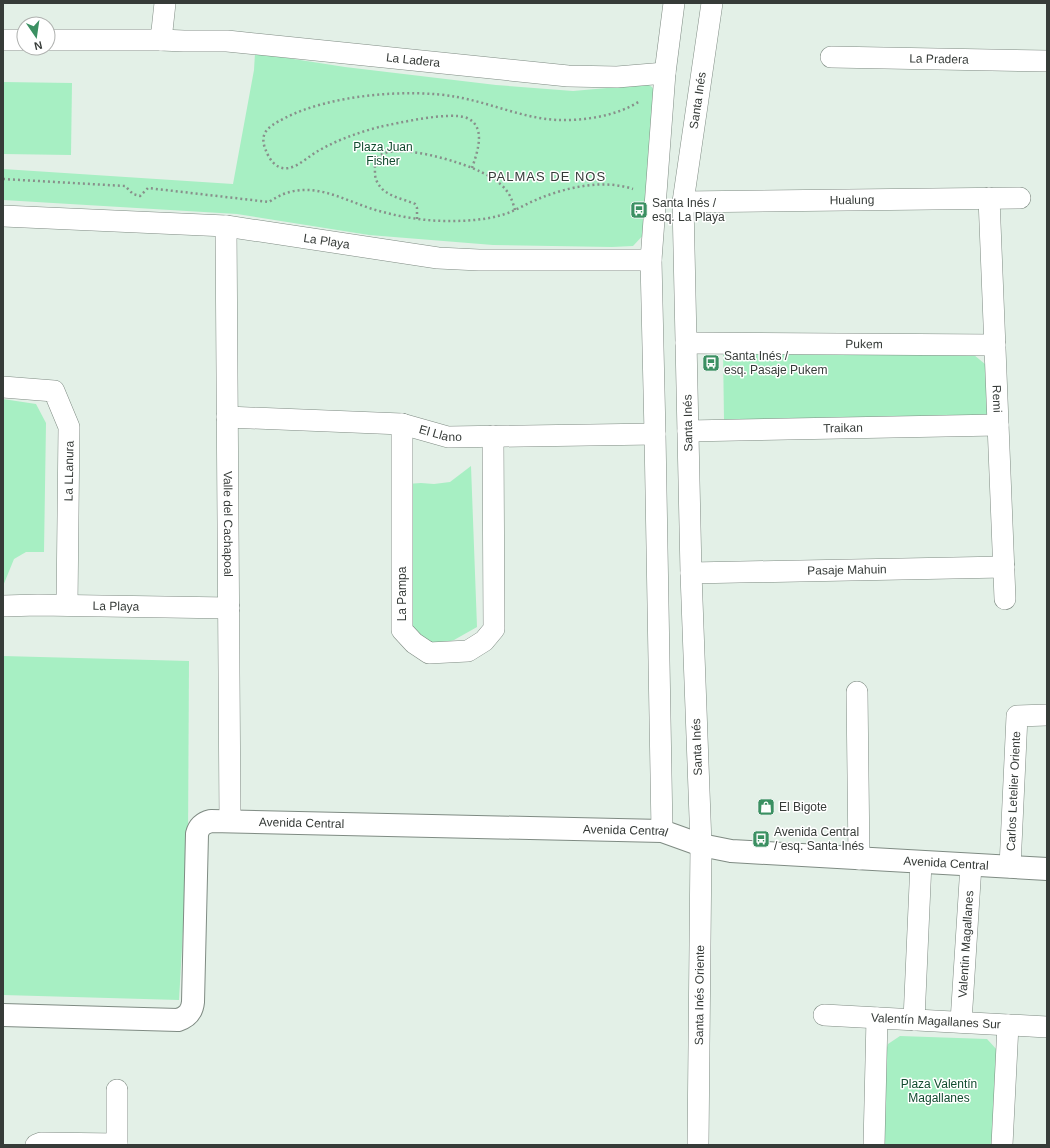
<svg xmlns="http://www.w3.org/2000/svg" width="1050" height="1148" viewBox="0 0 1050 1148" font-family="Helvetica,sans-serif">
  <rect width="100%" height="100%" fill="#e3f0e7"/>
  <!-- green -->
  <g fill="#a7efc3">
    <path d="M255 53 345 67 496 85 573 91 607 88 642 81 652 87 657 96 648 230 633 246 612 247 493 245 369 235 237 214 3 200V169L233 184 254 70Z"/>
    <path d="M3 82 72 83 71 155 3 154Z"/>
    <path d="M723 350 974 355 985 364 988 414 980 420H724Z"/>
    <path d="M3 399 36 404 46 423 44 552H26L14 559 3 586Z"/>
    <path d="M471 466 477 627 454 640 433 646 413 630 406 607V484L421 483 434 484 450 482Z"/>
    <path d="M3 656 189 661 188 842 179 1000 3 995Z"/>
    <path d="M900 1036 987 1039 998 1051 997 1145H884V1059L888 1044Z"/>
  </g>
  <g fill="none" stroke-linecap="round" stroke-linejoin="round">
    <defs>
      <g id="street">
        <path d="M3 40H24"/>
        <path id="s1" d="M48 40H161L184 41H227L568 76 617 77 665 73"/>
        <path d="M161 40 165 3"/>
        <path id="s2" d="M831 57 1047 61"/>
        <path id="s3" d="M989 198 1005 599"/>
        <path id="s4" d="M683 202 1020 198"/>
        <path id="s5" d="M3 216 226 226 438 258 479 260H651"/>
        <path id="s6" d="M226 226 230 821"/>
        <path id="s7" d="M686 343 995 345"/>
        <path d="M3 387 54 391 69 427 67 605"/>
        <path id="s8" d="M227 417 402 424 448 437 655 434"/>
        <path d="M402 424V630L414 643 429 653 468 651 484 641 494 629 493 436"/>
        <path id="s9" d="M688 431 998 425"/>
        <path id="s10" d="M691 573 1004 567"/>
        <path id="s11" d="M3 606 38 605 229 608"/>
        <path d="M857 692 859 859"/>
        <path d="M662 831 655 434 651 260 665 73 674 3"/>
        <path id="s12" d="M1010 867 1017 716 1047 715"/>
        <path id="s13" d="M824 1015 1047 1027"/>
        <path d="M914 1020 921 862"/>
        <path id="s14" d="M961 1022 971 865"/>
        <path d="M36 1145 41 1143 117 1144"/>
        <path d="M117 1145V1090"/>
        <path id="s15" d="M698 1145 701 845 691 573 683 202 712 3"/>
        <path d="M874 1145 877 1018"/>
        <path d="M1002 1145 1008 1025"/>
      </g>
      <g id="secondary">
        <path id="s16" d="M3 1015 178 1020C187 1017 192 1012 193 1002L197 834C199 826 203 823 211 821L662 831 701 845 731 851 1047 869"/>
      </g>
    </defs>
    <!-- street casing -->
    <use href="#street" stroke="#7f8b83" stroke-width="22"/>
    <!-- secondary casing -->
    <use href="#secondary" stroke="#7f8b83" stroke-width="24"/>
    <!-- path -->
    <g stroke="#88908b" stroke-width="2.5" stroke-dasharray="2 3" stroke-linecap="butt">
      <path d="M472 168C477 153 487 127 467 118 450 111 398 123 379 127 357 133 337 140 318 151 309 156 299 166 289 168 280 170 273 164 269 157 257 135 265 128 285 118 329 95 409 88 457 97 491 103 522 118 557 120 584 121 617 116 640 101"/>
      <path d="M3 179 125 186 133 194 140 196 148 188 269 202C308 175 340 200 379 211 401 217 424 221 448 221 468 221 488 220 508 213 518 209 528 203 538 199 567 187 603 179 633 189"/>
      <path d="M417 219V208L415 204C406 200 395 198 386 192 380 188 376 182 375 175 375 169 374 162 378 157 394 141 461 162 479 171 488 175 500 182 506 190 511 196 513 203 515 210"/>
    </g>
    <!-- street -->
    <use href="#street" stroke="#fff" stroke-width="21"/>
    <!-- secondary -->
    <use href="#secondary" stroke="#fff" stroke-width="22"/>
  </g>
  <!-- icons -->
  <defs>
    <symbol id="bus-square" viewBox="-11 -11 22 22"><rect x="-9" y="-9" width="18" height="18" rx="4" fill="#3b9062" stroke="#fff"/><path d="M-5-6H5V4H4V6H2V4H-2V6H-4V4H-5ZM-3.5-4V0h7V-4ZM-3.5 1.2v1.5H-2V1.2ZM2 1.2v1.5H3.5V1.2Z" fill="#fff"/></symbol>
    <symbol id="shop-square" viewBox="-11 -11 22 22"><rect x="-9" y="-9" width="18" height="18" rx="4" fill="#3b9062" stroke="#fff"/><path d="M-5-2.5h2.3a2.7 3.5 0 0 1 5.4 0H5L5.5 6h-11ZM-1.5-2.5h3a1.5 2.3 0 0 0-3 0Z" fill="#fff"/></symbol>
  </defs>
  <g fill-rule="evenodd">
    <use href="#bus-square" x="629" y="200" width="20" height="20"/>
    <use href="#bus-square" x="701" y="353" width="20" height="20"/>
    <use href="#shop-square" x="756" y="797" width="20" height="20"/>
    <use href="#bus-square" x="751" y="829" width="20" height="20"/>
  </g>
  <g text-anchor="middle" stroke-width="3" stroke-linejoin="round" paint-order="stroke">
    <!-- street labels -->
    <g font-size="12" fill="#363b38" stroke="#fff">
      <text dy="4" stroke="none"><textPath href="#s2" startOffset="108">La Pradera</textPath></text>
      <text dy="4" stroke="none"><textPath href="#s1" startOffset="366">La Ladera</textPath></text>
      <text dy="4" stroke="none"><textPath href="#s15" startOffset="1046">Santa Inés</textPath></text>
      <text dy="4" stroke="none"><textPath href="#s4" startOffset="169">Hualung</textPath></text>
      <text dy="4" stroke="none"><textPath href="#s5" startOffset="325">La Playa</textPath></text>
      <text dy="4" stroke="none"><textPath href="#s7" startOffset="178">Pukem</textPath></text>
      <text dy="4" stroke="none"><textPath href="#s3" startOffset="201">Remi</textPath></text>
      <text transform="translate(688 423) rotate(-91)" y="4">Santa Inés</text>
      <text dy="4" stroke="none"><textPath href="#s9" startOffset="155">Traikan</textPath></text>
      <text dy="4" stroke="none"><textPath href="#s8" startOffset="215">El Llano</textPath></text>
      <text transform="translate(69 471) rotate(-89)" y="4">La LLanura</text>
      <text dy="4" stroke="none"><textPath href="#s6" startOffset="298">Valle del Cachapoal</textPath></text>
      <text dy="4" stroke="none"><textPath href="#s10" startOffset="156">Pasaje Mahuin</textPath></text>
      <text transform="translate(402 594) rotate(-90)" y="4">La Pampa</text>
      <text dy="4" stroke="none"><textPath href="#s11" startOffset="113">La Playa</textPath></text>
      <text transform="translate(697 747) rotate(-92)" y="4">Santa Inés</text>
      <text dy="4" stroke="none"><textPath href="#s12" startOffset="76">Carlos Letelier Oriente</textPath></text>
      <text dy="4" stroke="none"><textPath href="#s16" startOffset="479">Avenida Central</textPath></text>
      <text dy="4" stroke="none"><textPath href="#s16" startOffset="803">Avenida Central</textPath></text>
      <text dy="4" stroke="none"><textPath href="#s16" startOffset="1127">Avenida Central</textPath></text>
      <text dy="4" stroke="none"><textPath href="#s14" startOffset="78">Valentin Magallanes</textPath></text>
      <text dy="4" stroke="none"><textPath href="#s15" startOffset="150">Santa Inés Oriente</textPath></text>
      <text dy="4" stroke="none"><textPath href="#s13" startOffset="112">Valentín Magallanes Sur</textPath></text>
    </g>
    <!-- park labels -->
    <g font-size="12" fill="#124b2f" stroke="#fff">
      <text x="383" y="151">Plaza Juan<tspan x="383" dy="14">Fisher</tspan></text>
      <text x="939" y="1088">Plaza Valentín<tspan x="939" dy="14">Magallanes</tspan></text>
    </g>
    <!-- poi labels -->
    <g font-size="12" fill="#363b38" stroke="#fff" text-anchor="start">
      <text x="652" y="207">Santa Inés /<tspan x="652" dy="14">esq. La Playa</tspan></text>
      <text x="724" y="360">Santa Inés /<tspan x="724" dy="14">esq. Pasaje Pukem</tspan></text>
      <text x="779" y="811">El Bigote</text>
      <text x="774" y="836">Avenida Central<tspan x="774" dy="14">/ esq. Santa Inés</tspan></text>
    </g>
    <!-- neighbourhood labels -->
    <g font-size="13" letter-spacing="1" fill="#363b38" stroke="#fff">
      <text x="547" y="181">PALMAS DE NOS</text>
    </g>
  </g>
  <!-- border -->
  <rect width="1050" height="1148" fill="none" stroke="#363b38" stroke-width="8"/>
  <!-- north arrow -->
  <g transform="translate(36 36) rotate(167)"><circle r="19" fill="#ffffff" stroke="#afb1af"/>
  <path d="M0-3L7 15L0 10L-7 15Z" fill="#3b9062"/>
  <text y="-6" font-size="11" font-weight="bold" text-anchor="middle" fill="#363b38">N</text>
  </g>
</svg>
